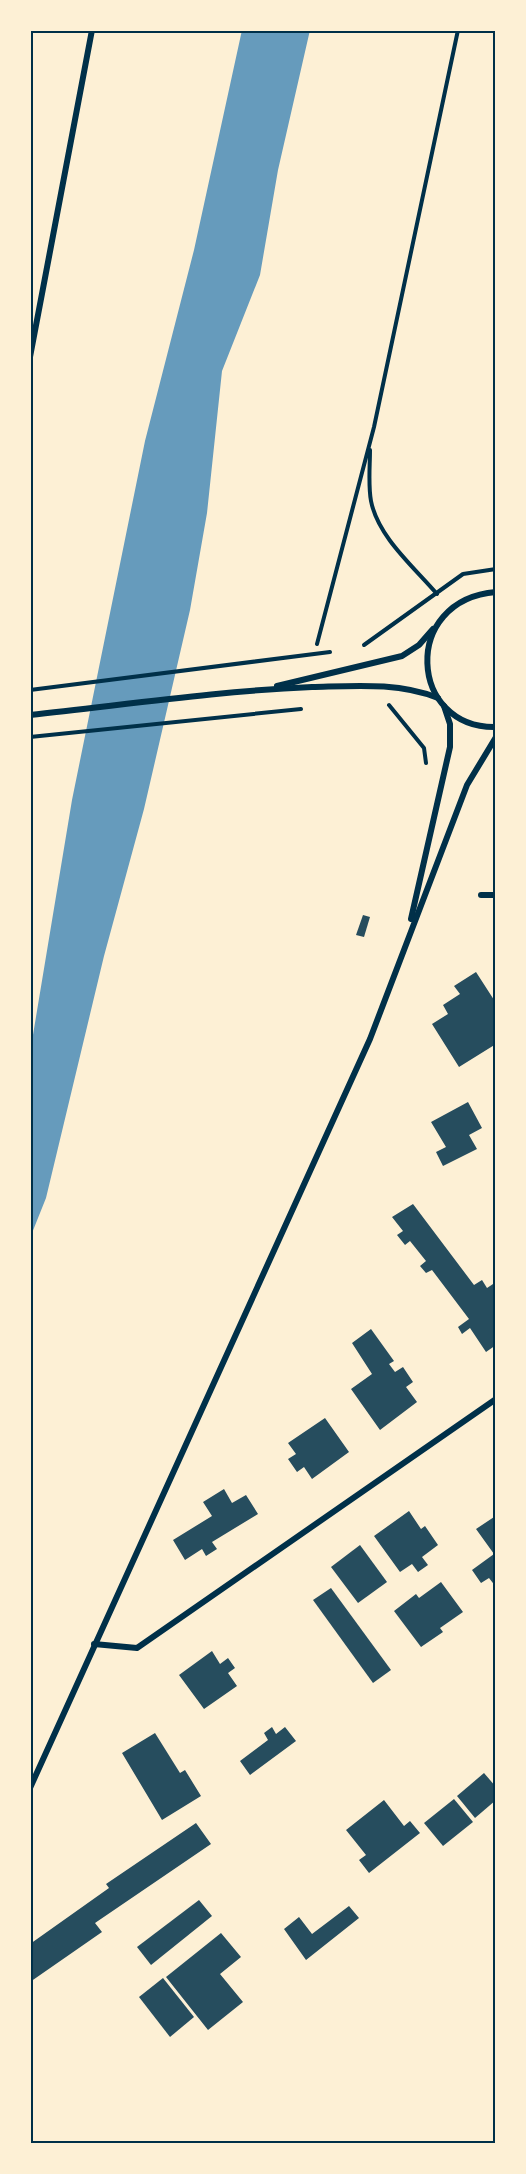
<svg xmlns="http://www.w3.org/2000/svg" width="526" height="2174" viewBox="0 0 526 2174" font-family="Mulish,sans-serif">
  <rect width="100%" height="100%" fill="#fdf0d5"/>
  <!-- water -->
  <path fill="#669bbc" d="M242 30H310L278 170 260 275 222 371 207 513 190 610 144 809 104 956 46 1198 30 1238V1053L72 800 145 441 194 250Z"/>
  <!-- building -->
  <g fill="#264d5e">
    <path d="M363 915 370 917 364 937 356 935Z"/>
    <path d="M476 972 496 1003V1028L493 1030 496 1044 459 1067 432 1024 448 1014 443 1005 460 994 454 986Z"/>
    <path d="M468 1102 482 1128 469 1135 477 1149 443 1166 436 1152 446 1147 431 1122Z"/>
    <path d="M413 1204 474 1285 482 1280 487 1288 496 1282V1345L486 1352 470 1328 462 1334 458 1327 469 1319 432 1270 426 1273 420 1266 426 1261 410 1241 405 1245 397 1235 403 1231 392 1217Z"/>
    <path d="M371 1329 394 1361 389 1364 395 1372 403 1367 413 1382 406 1387 417 1402 380 1430 351 1389 372 1374 352 1343Z"/>
    <path d="M325 1418 349 1452 312 1479 304 1467 297 1472 288 1459 296 1454 288 1443Z"/>
    <path d="M224 1489 232 1503 246 1495 258 1514 212 1542 217 1549 206 1556 202 1549 185 1560 173 1540 212 1516 203 1502Z"/>
    <path d="M409 1511 421 1529 425 1526 438 1545 422 1557 428 1565 418 1572 412 1564 400 1572 374 1536Z"/>
    <path d="M494 1517 496 1520V1587L489 1578 481 1583 472 1570 494 1554 476 1529Z"/>
    <path d="M360 1545 387 1582 358 1603 331 1567Z"/>
    <path d="M441 1582 463 1612 440 1628 443 1632 421 1647 394 1611 416 1594 419 1598Z"/>
    <path d="M331 1588 391 1670 373 1683 313 1600Z"/>
    <path d="M212 1651 220 1664 228 1658 235 1668 228 1673 237 1686 204 1709 179 1675Z"/>
    <path d="M272 1727 276 1734 285 1727 296 1741 250 1775 240 1761 268 1740 264 1733Z"/>
    <path d="M155 1733 180 1773 185 1770 201 1796 162 1820 122 1753Z"/>
    <path d="M484 1773 496 1787V1800L475 1818 457 1796Z"/>
    <path d="M454 1799 473 1822 443 1846 424 1823Z"/>
    <path d="M384 1800 404 1826 410 1821 420 1833 369 1873 359 1860 366 1855 346 1830Z"/>
    <path d="M196 1823 211 1844 95 1923 102 1932 30 1982V1944L109 1888 106 1884Z"/>
    <path d="M199 1900 212 1916 151 1965 137 1947Z"/>
    <path d="M349 1906 359 1918 306 1960 284 1929 299 1917 312 1934Z"/>
    <path d="M221 1933 241 1957 220 1974 243 2002 208 2030 166 1977Z"/>
    <path d="M163 1978 194 2017 170 2037 139 1997Z"/>
  </g>
  <g fill="none" stroke-linecap="round" stroke-linejoin="round">
    <!-- path -->
    <g stroke="#003049" stroke-width="4">
      <path d="M370 450C370 466 368 485 371 501 378 537 414 567 437 594"/>
      <path d="M317 644 374 427 458 30"/>
      <path d="M364 645 463 574 496 569"/>
      <path d="M30 690 330 652"/>
      <path d="M389 705 424 748 426 763"/>
      <path d="M30 737 301 709"/>
    </g>
    <!-- minor -->
    <g stroke="#003049" stroke-width="6">
      <path d="M30 357 92 30"/>
      <path d="M496 592C400 600 409 729 496 727"/>
      <path d="M277 686 402 656 419 645 433 629"/>
      <path d="M30 715C124 705 217 691 312 687 354 686 398 682 438 698"/>
      <path d="M481 895H496"/>
      <path d="M411 919 450 747V724L444 706"/>
      <path d="M94 1644 137 1648 496 1399"/>
      <path d="M30 1788 370 1039 467 785 496 737"/>
    </g>
  </g>
  <!-- border -->
  <rect width="526" height="2174" fill="none" stroke="#fdf0d5" stroke-width="63"/>
  <rect x="32" y="32" width="462" height="2110" fill="none" stroke="#003049" stroke-width="2"/>
</svg>
